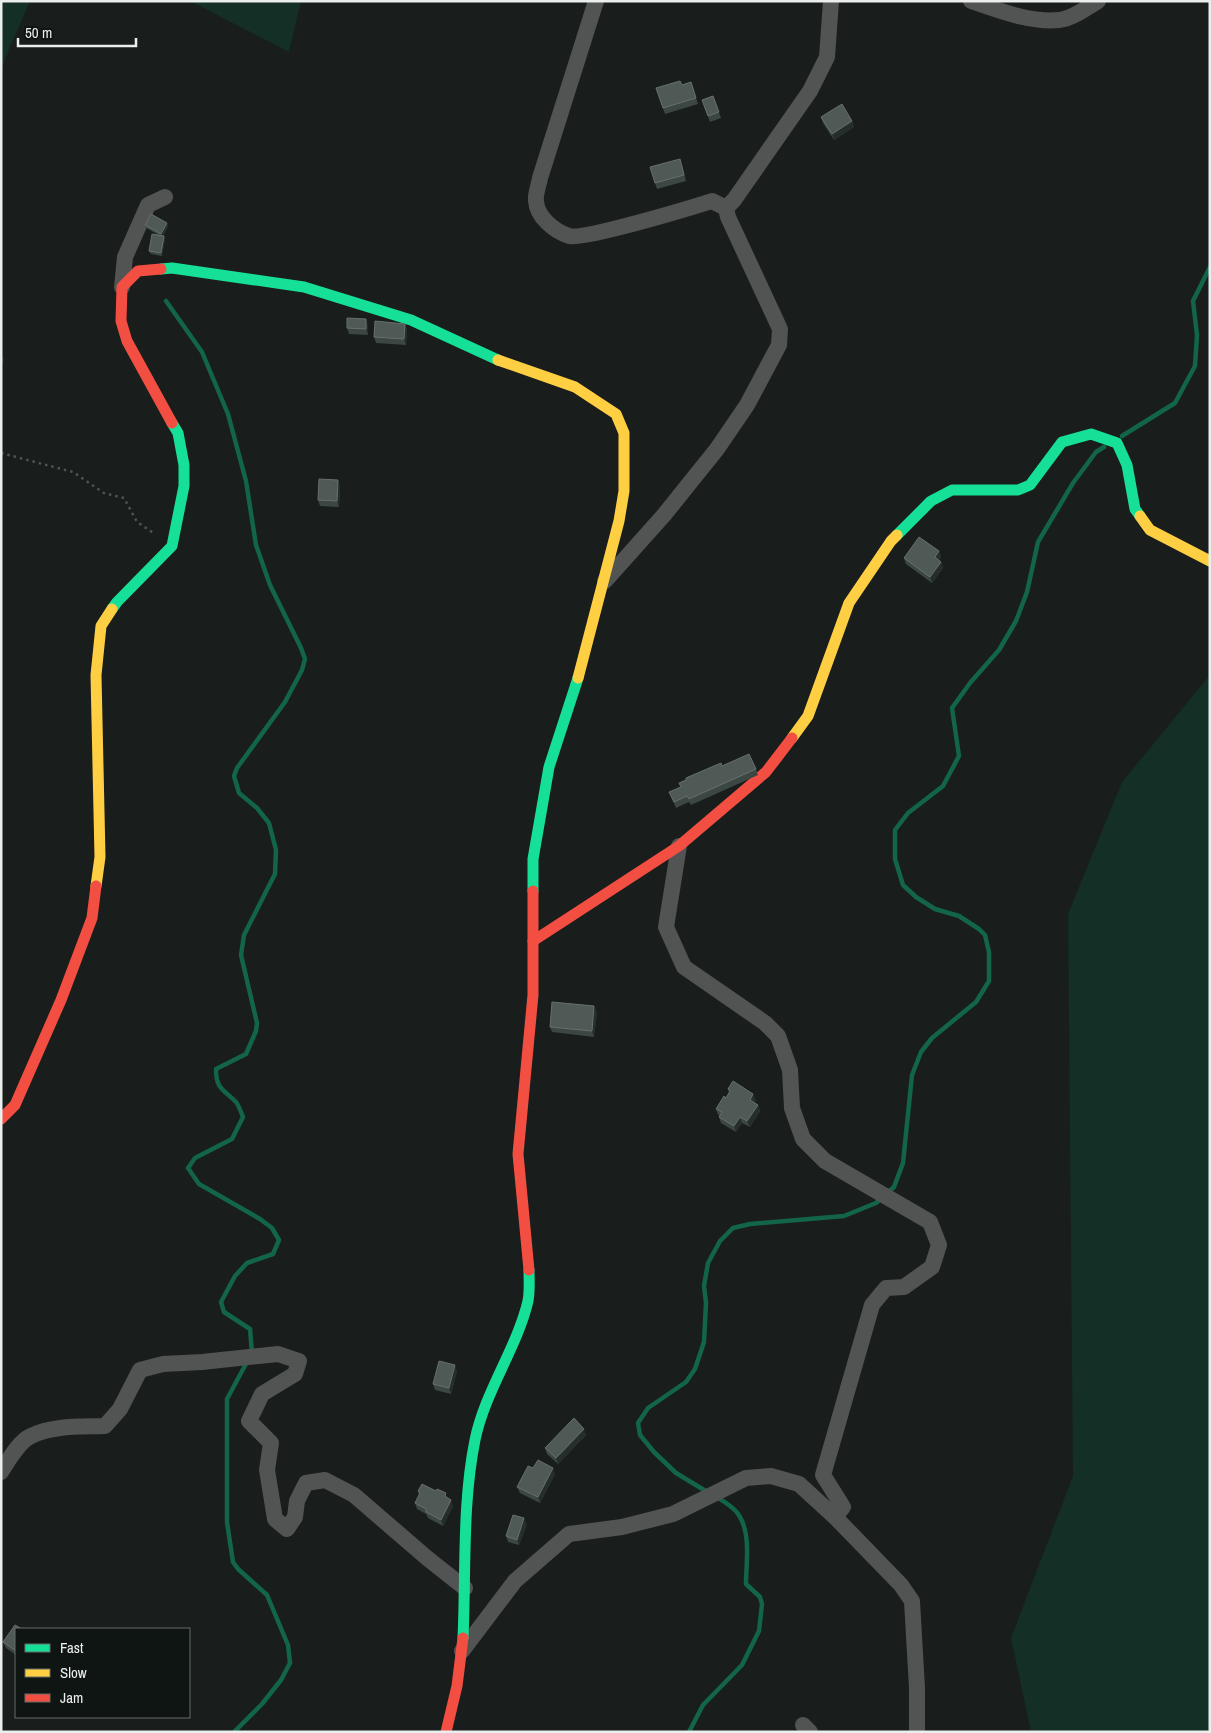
<svg xmlns="http://www.w3.org/2000/svg" width="1211" height="1733" viewBox="0 0 1211 1733" font-family="'Archivo Narrow',sans-serif">
  <rect width="100%" height="100%" fill="#191d1b"/>
  <!-- green -->
  <g fill="#142f25">
    <path d="M1 1H30L5 59 1 70Z"/>
    <path d="M190 1H301L289 52Z"/>
    <path d="M1210 675V1732H1031L1011 1638 1073 1476 1068 914 1122 782Z"/>
  </g>
  <g fill="none" stroke-linecap="round" stroke-linejoin="round">
    <!-- stream -->
    <g stroke="#126549" stroke-width="4.5">
      <path d="M166 301 202 352 228 414 246 481 256 545 270 585 301 648 305 659 302 670 285 702 237 768 234 776 239 793 257 808 269 823 276 850 275 874 244 935 241 955 257 1023 256 1031 246 1054 216 1069C216 1089 223 1089 236 1102 239 1106 241 1112 243 1117L232 1139 195 1158 188 1168 199 1184 260 1219 272 1228 279 1240 273 1254 247 1263 235 1276 221 1302 224 1312 250 1329 252 1353"/>
      <path d="M1122 436 1175 403 1195 366 1197 335 1193 301 1210 267"/>
      <path d="M709 1493 676 1473 654 1452 640 1435 638 1423 648 1408 686 1382 695 1369 704 1342 706 1303 704 1286 708 1263 720 1241 733 1228 750 1224 844 1216 876 1203 894 1187 903 1163 912 1075 921 1052 932 1038 976 1002 989 981V952L985 935 979 929 959 916 935 909 916 897 903 885 895 859V830L908 813 943 786 959 756 952 708 970 683 999 650 1016 621 1027 592 1038 542 1073 483 1096 452 1104 447"/>
      <path d="M234 1732 262 1704 281 1680 290 1663 288 1645 267 1595 238 1569 233 1562 227 1522V1399L248 1360"/>
      <path d="M689 1732 703 1705 742 1665 759 1631 762 1604 760 1597 746 1584C746 1564 751 1536 740 1517 736 1509 724 1501 716 1497"/>
    </g>
    <!-- path -->
    <path stroke="#515352" stroke-width="2.5" stroke-dasharray="2.5 4" stroke-linecap="butt" d="M1 453 73 472 104 493 124 498 137 522 155 534"/>
    <!-- street -->
    <g stroke="#525353" stroke-width="16">
      <path d="M596 1 540 178C539 185 535 194 536 201 537 217 554 231 569 236 584 240 690 208 712 201L726 208"/>
      <path d="M971 1C998 10 1030 23 1059 20 1072 19 1086 8 1098 1"/>
      <path d="M726 208 734 200 810 91 827 57 831 1"/>
      <path d="M122 287 125 257 148 205 165 197"/>
      <path d="M605 581 664 515 717 449 747 405 779 345 780 329 728 217 726 208"/>
      <path d="M679 846 666 927 684 967 765 1023 778 1036 790 1070 792 1108 803 1139 825 1161 930 1222 939 1245 932 1267 904 1287 886 1288 872 1305 823 1475 843 1507 835 1517"/>
      <path d="M1 1472C8 1461 19 1441 31 1436 53 1425 81 1427 105 1426L120 1409 140 1370 163 1364 202 1362 278 1354 299 1361 295 1374 262 1394 249 1421 271 1443 267 1470 275 1519 287 1529 295 1517 297 1501 306 1483 325 1480 354 1495 427 1558 465 1588"/>
      <path d="M462 1651 515 1581 569 1534 622 1527 673 1514 746 1478 771 1476 799 1484 835 1517 901 1585 912 1601 917 1688V1732"/>
      <path d="M803 1725 810 1732"/>
    </g>
    <!-- fast -->
    <g stroke="#16e098" stroke-width="11">
      <path d="M161 269 172 268 304 287 411 320 498 360"/>
      <path d="M897 535 931 501 952 490H1018L1030 485 1062 442 1091 434 1117 443 1127 465 1135 509 1140 516"/>
      <path d="M112 609 117 602 172 546 184 486V465L178 433 172 423"/>
      <path d="M533 891V859L549 767 578 678"/>
      <path d="M463 1638C466 1572 462 1504 475 1440 485 1391 517 1348 528 1301 530 1291 529 1280 529 1270"/>
    </g>
    <!-- slow -->
    <g stroke="#ffcf43" stroke-width="11">
      <path d="M498 360 575 387 616 414 624 433V491L619 521 578 678"/>
      <path d="M1140 516 1150 530 1210 561"/>
      <path d="M792 738 808 716 849 603 891 541 897 535"/>
      <path d="M96 886 100 857 96 675 101 626 112 609"/>
    </g>
    <!-- jam -->
    <g stroke="#f24e42" stroke-width="11">
      <path d="M161 269 138 271 122 287 121 321 127 341 172 423"/>
      <path d="M533 941 679 846 766 772 792 738"/>
      <path d="M1 1119 15 1105 61 1000 92 918 96 886"/>
      <path d="M529 1270 518 1154 533 995V891"/>
      <path d="M446 1732 457 1686 463 1638"/>
    </g>
  </g>
  <!-- wall -->
  <g fill="#3c4744">
    <path d="M691 82 698 104 665 114 656 88 682 85Z"/>
    <path d="M713 96 721 118 710 122 702 100Z"/>
    <path d="M821 117 852 121 854 127 834 140 823 123Z"/>
    <path d="M682 165 686 181 657 189 655 183Z"/>
    <path d="M145 225 168 226 163 236H164L165 239 162 256 151 254 149 251 159 235 146 228Z"/>
    <path d="M405 324 407 329 406 345 376 343 374 337Z"/>
    <path d="M368 325V335L349 334 347 328Z"/>
    <path d="M340 486 339 507 320 506 318 500Z"/>
    <path d="M939 551 941 557 939 560 941 562 943 568 932 583 906 564 904 558Z"/>
    <path d="M722 766 756 769 758 775 691 805 689 802 676 808 669 792 681 787 686 780Z"/>
    <path d="M597 1012 594 1037 552 1032 550 1027Z"/>
    <path d="M728 1089 756 1100 754 1102 758 1105 760 1111 750 1127 742 1123 736 1132 721 1123 719 1117V1115H718L716 1109 726 1098 729 1092Z"/>
    <path d="M457 1371 451 1394 435 1390 433 1384Z"/>
    <path d="M586 1435 558 1464 547 1454 545 1448Z"/>
    <path d="M555 1474 540 1503 520 1493 517 1487Z"/>
    <path d="M418 1491 448 1498 453 1506 443 1526 428 1518 426 1514 417 1509 415 1503 419 1495Z"/>
    <path d="M527 1524 519 1545 508 1542 506 1536Z"/>
    <path d="M16 1629V1655L6 1648 3 1642Z"/>
  </g>
  <!-- shaded-wall -->
  <g fill="#262e2c">
    <path d="M852 121 854 127 834 140 832 134Z"/>
    <path d="M167 223 168 226 162 237 161 234Z"/>
    <path d="M164 236 165 239 162 256 161 253Z"/>
    <path d="M366 319 368 325V335L366 329Z"/>
    <path d="M405 324 407 329 406 345 404 339Z"/>
    <path d="M3 357 4 360 1 367V361Z"/>
    <path d="M338 480 340 486 339 507 337 501Z"/>
    <path d="M939 551 941 557 937 563 935 557Z"/>
    <path d="M941 562 943 568 932 583 930 577Z"/>
    <path d="M594 1006 597 1012 594 1037 592 1031Z"/>
    <path d="M753 1094 756 1100 752 1106 750 1100Z"/>
    <path d="M758 1105 760 1111 750 1127 747 1121Z"/>
    <path d="M740 1117 742 1123 736 1132 734 1126Z"/>
    <path d="M455 1365 457 1371 451 1394 449 1388Z"/>
    <path d="M584 1429 586 1435 558 1464 556 1458Z"/>
    <path d="M553 1468 555 1474 540 1503 538 1497Z"/>
    <path d="M451 1500 453 1506 443 1526 441 1520Z"/>
    <path d="M524 1518 527 1524 519 1545 517 1540Z"/>
  </g>
  <!-- building -->
  <g fill="#4f5956" stroke="#67706d">
    <path d="M680 81 682 85 691 82 696 98 663 108 656 88Z"/>
    <path d="M713 96 719 112 708 116 702 100Z"/>
    <path d="M842 104 852 121 832 134 821 117Z"/>
    <path d="M680 159 684 175 655 183 650 167Z"/>
    <path d="M151 214 167 223 161 234 145 225Z"/>
    <path d="M152 234 164 236 161 253 149 251Z"/>
    <path d="M347 318 366 319V329L347 328Z"/>
    <path d="M375 321 405 324 404 339 374 337Z"/>
    <path d="M319 479 338 480 337 501 318 500Z"/>
    <path d="M919 537 939 551 935 557 941 562 930 577 904 558Z"/>
    <path d="M749 754 756 769 689 799 687 796 674 802 669 792 681 787 679 783 686 780V778L721 763 722 766Z"/>
    <path d="M552 1002 594 1006 592 1031 550 1027Z"/>
    <path d="M733 1081 753 1094 750 1100 758 1105 747 1121 740 1117 734 1126 719 1117 722 1112 716 1109 724 1096 726 1098 730 1091 728 1089Z"/>
    <path d="M439 1361 455 1365 449 1388 433 1384Z"/>
    <path d="M574 1418 584 1429 556 1458 545 1448Z"/>
    <path d="M538 1460 553 1468 538 1497 517 1487 528 1466 533 1468Z"/>
    <path d="M422 1484 436 1491 437 1489 446 1493 445 1496 451 1500 441 1520 426 1512V1509L415 1503 420 1493 418 1491Z"/>
    <path d="M513 1515 524 1518 517 1540 506 1536Z"/>
    <path d="M15 1625 22 1629H16V1651L3 1642Z"/>
  </g>
  <!-- border -->
  <rect width="1211" height="1733" fill="none" stroke="#eaeeec" stroke-width="5"/>
  <!-- legend -->
  <rect x="15" y="1628" width="175" height="90" fill="#0f1512" stroke="#676c69"/>
  <rect x="25" y="1644" width="25" height="8" fill="#16e098" stroke="#676c69"/>
  <text x="60" y="1653" font-size="15" fill="#eaeeec">Fast</text>
  <rect x="25" y="1669" width="25" height="8" fill="#ffcf43" stroke="#676c69"/>
  <text x="60" y="1678" font-size="15" fill="#eaeeec">Slow</text>
  <rect x="25" y="1694" width="25" height="8" fill="#f24e42" stroke="#676c69"/>
  <text x="60" y="1703" font-size="15" fill="#eaeeec">Jam</text>
  <!-- scale -->
  <path d="M18 38v8h118v-8" fill="none" stroke="#eaeeec" stroke-width="2.5"/>
  <text x="25" y="38" font-size="15" fill="#eaeeec" stroke="#0f1512" stroke-width="4" paint-order="stroke">50 m</text>
</svg>
